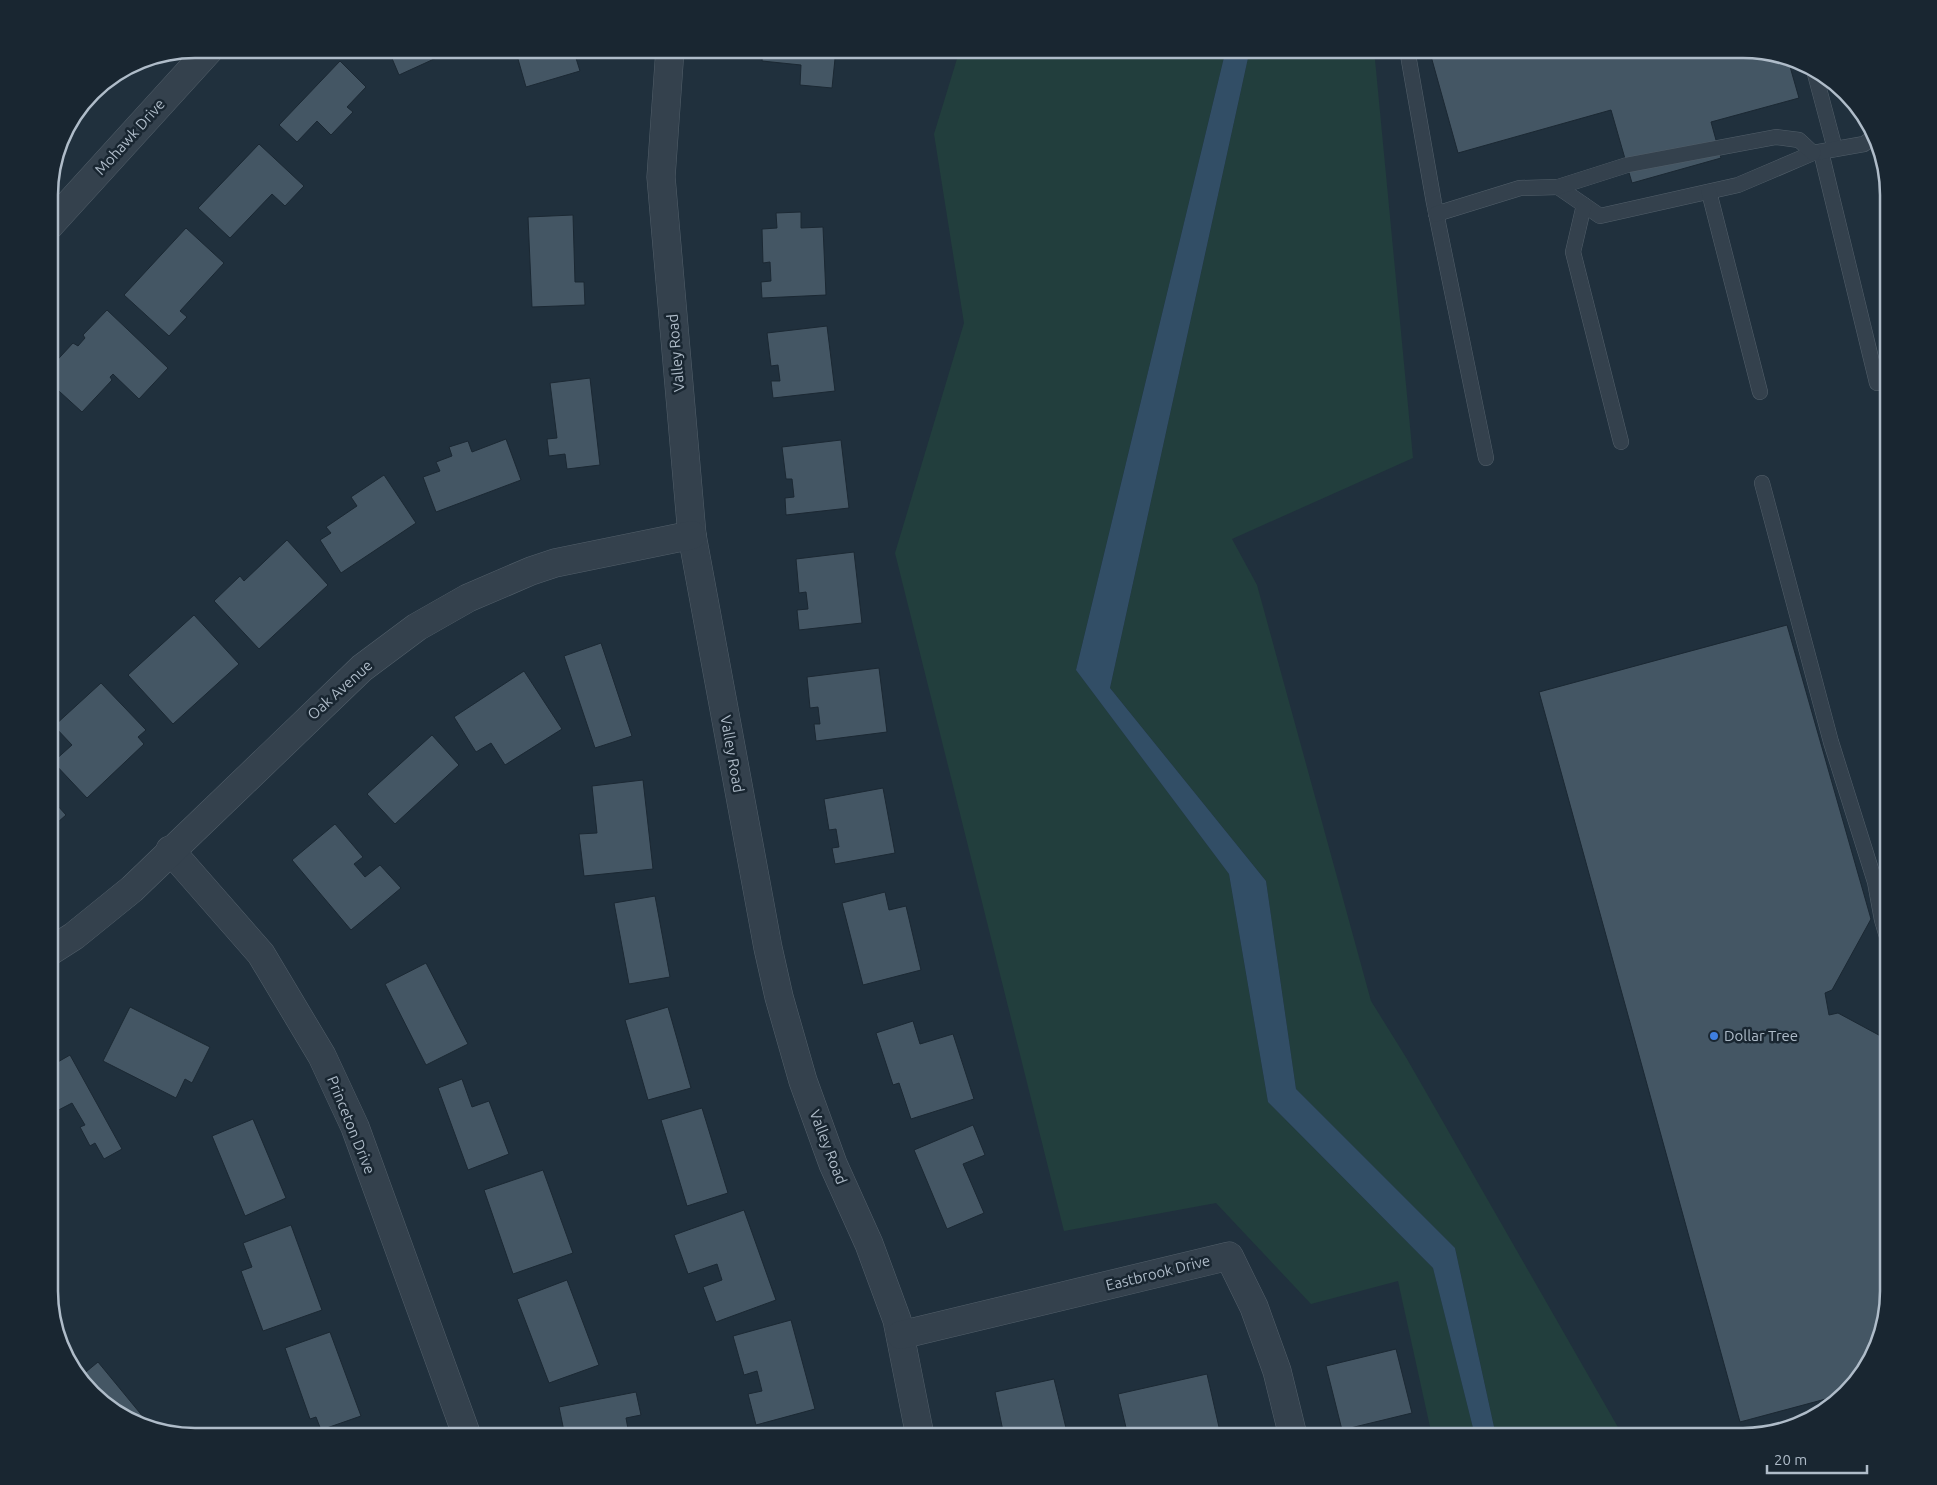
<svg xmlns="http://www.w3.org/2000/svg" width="1937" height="1485" viewBox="0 0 1937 1485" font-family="Ubuntu,sans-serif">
  <rect width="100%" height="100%" fill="#20303d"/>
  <!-- green -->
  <g fill="#223e3d">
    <path d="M960 49H1226L1076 670 1229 874 1268 1102 1433 1268 1475 1436H1432L1398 1281 1311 1304 1216 1203 1064 1231 895 553 964 323 934 134Z"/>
    <path d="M1250 49H1374L1413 458 1232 539 1257 585 1371 1001 1407 1059 1623 1436H1496L1455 1248 1296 1089 1266 881 1110 688Z"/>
  </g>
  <!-- water -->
  <path fill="#324e66" d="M1226 49H1250L1110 688 1266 881 1296 1089 1455 1248 1496 1436H1475L1433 1268 1268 1102 1229 874 1076 670Z"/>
  <!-- building -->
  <g fill="#445664" stroke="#1b2833">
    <path d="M388 49H456L399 75Z"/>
    <path d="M527 49H583L584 53 575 55 580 71 526 87 516 52Z"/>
    <path d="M763 49H836L832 88 800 85 801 65 762 61Z"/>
    <path d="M1429 49H1743L1787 56 1799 98 1711 122 1721 158 1632 183 1611 110 1458 153Z"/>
    <path d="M340 61 366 87 347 107 353 112 331 135 317 121 297 142 279 125Z"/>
    <path d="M259 144 304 186 285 206 272 194 230 238 198 208Z"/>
    <path d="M801 212V228L823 227 826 295 762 298 761 282 771 281 770 262 763 263 762 229 777 228 776 213Z"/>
    <path d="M573 215 575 282H584L585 305 532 307 528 217Z"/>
    <path d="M186 228 224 263 180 311 187 317 169 336 124 295Z"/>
    <path d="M107 310 168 368 139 399 113 374 110 377 112 380 82 412 49 382V369L73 343 78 346 85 338 83 335Z"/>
    <path d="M827 326 835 391 773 398 771 381H780L778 365 771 366 767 333Z"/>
    <path d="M590 378 600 465 567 469 565 454 549 456 547 439 557 438 550 383Z"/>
    <path d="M506 439 521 480 436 512 423 477 440 471 436 462 452 456 449 447 468 441 472 452Z"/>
    <path d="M841 440 849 508 786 515 785 498 794 497 792 479H786L782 447Z"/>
    <path d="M384 475 416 523 341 573 320 540 331 533 326 527 357 506 351 497Z"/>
    <path d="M287 540 328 585 259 649 214 601 240 576 244 581Z"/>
    <path d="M854 552 862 623 799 630 797 610 808 609 806 592 799 593 796 559Z"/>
    <path d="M194 615 239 664 173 724 128 675Z"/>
    <path d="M1787 625 1871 919 1832 990 1825 993 1829 1015 1838 1013 1888 1040V1291L1880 1338 1858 1379 1837 1396 1740 1422 1539 692Z"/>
    <path d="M601 643 632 736 595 748 564 656Z"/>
    <path d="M879 668 887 732 816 741 814 724H820L818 707 810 708 807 677Z"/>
    <path d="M524 671 562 729 505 765 491 743 476 752 454 717Z"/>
    <path d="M101 683 146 730 138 737 144 744 87 798 53 762 72 745 54 726Z"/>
    <path d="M432 735 459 765 395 824 367 794Z"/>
    <path d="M643 780 653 869 584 876 579 834 597 833 592 786Z"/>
    <path d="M883 788 895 853 835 864 832 848 839 847 836 829 829 830 824 799Z"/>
    <path d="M49 796 66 815 49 830Z"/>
    <path d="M335 824 363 857 354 864 365 877 380 865 401 888 351 930 292 860Z"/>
    <path d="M885 892 889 910 906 906 921 970 863 985 842 903Z"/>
    <path d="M655 896 670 977 629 984 614 903Z"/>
    <path d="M426 963 468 1044 426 1065 385 984Z"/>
    <path d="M130 1007 210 1047 192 1083 185 1079 176 1098 103 1061Z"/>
    <path d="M668 1007 691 1088 648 1100 625 1020Z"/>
    <path d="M913 1021 920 1044 953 1034 974 1099 911 1119 899 1083 893 1085 876 1033Z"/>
    <path d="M70 1055 122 1149 104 1159 95 1143 90 1146 80 1127 85 1125 72 1103 49 1115V1067Z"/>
    <path d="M462 1079 472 1107 489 1101 509 1154 468 1170 438 1088Z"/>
    <path d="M702 1108 728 1193 687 1206 661 1120Z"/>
    <path d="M253 1119 286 1198 245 1216 212 1136Z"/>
    <path d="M973 1125 985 1155 963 1164 984 1213 947 1229 914 1150Z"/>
    <path d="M543 1170 573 1253 513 1274 484 1190Z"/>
    <path d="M744 1210 776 1300 716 1322 703 1287 722 1280 717 1264 688 1274 674 1235Z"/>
    <path d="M291 1225 322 1310 263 1331 241 1271 252 1267 243 1243Z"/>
    <path d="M567 1280 599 1365 549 1383 517 1299Z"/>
    <path d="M791 1320 815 1409 756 1425 748 1394 762 1391 757 1371 744 1375 733 1336Z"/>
    <path d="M330 1332 361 1416 321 1430 316 1417 310 1419 285 1348Z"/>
    <path d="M1396 1349 1412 1413 1342 1430 1326 1366Z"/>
    <path d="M98 1362 149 1424 145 1427 106 1406 81 1376Z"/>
    <path d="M1207 1374 1221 1436H1177L1176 1430 1147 1436H1128L1118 1394Z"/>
    <path d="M1054 1379 1066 1428 1029 1436H1004L995 1392Z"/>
    <path d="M636 1392 641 1415 626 1418 628 1429 608 1433 609 1436H565L559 1407Z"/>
  </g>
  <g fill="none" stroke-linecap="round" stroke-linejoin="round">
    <defs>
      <g id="lane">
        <path d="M1407 49 1434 203 1486 458"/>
        <path d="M1814 70 1835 149"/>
        <path d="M1821 152 1877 383"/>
        <path d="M1558 187 1600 216 1738 185 1813 153 1864 144 1875 136"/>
        <path d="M1709 192 1760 392"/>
        <path d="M1584 205 1573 252 1621 442"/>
        <path d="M1436 214 1520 188 1558 187 1627 165 1776 137 1799 140 1813 153"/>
        <path d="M1762 483 1831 742 1875 882 1882 920 1888 940"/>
      </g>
      <g id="street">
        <path d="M670 49 661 177 692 535 768 948 779 997 803 1081 833 1164 869 1244 897 1320 920 1436"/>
        <path d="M49 226 210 49"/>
        <path d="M170 850 261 954 322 1056 355 1127 467 1436"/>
        <path d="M49 952 74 936 132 889 362 668 417 627 468 598 531 571 555 563 692 535"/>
        <path d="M901 1335 1229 1256 1254 1307 1277 1371 1293 1436"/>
      </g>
    </defs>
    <!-- lane casing -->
    <use href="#lane" stroke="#525f6a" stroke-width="16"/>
    <!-- street casing -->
    <use href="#street" stroke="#525f6a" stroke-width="29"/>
    <!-- lane -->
    <use href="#lane" stroke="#34414d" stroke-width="15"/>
    <!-- street -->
    <use href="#street" stroke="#34414d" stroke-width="28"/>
  </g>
  <!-- markers -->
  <circle fill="#3f7fe0" stroke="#192631" stroke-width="2" cx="1714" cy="1036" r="5"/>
  <g text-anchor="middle" stroke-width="5" stroke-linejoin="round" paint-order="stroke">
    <!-- street labels -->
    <g font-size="15" fill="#afbcc9" stroke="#192631">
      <text transform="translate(130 137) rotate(-48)" y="5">Mohawk Drive</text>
      <text transform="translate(676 353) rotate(-95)" y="5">Valley Road</text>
      <text transform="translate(340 690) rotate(-42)" y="5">Oak Avenue</text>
      <text transform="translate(732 754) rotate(80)" y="5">Valley Road</text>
      <text transform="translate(351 1125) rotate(68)" y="5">Princeton Drive</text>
      <text transform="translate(828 1147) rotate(69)" y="5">Valley Road</text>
      <text transform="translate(1158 1273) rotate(-14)" y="5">Eastbrook Drive</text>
    </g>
    <!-- poi labels -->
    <g font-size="15" fill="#afbcc9" stroke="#192631" text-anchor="start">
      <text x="1724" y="1041">Dollar Tree</text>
    </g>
  </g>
  <!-- crop -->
  <path d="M0 0H1937V1485H0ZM195 58H1743A137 137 0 0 1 1880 195V1291A137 137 0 0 1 1743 1428H195A137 137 0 0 1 58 1291V195A137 137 0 0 1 195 58Z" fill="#192631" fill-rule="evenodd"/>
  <path fill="none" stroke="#afbcc9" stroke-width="2.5" d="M195 58H1743A137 137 0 0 1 1880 195V1291A137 137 0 0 1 1743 1428H195A137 137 0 0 1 58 1291V195A137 137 0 0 1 195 58Z"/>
  <!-- scale -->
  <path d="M1767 1465v8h100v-8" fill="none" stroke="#afbcc9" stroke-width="2.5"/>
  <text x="1774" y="1465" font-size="15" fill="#afbcc9" stroke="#192631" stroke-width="4" paint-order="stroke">20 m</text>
</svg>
